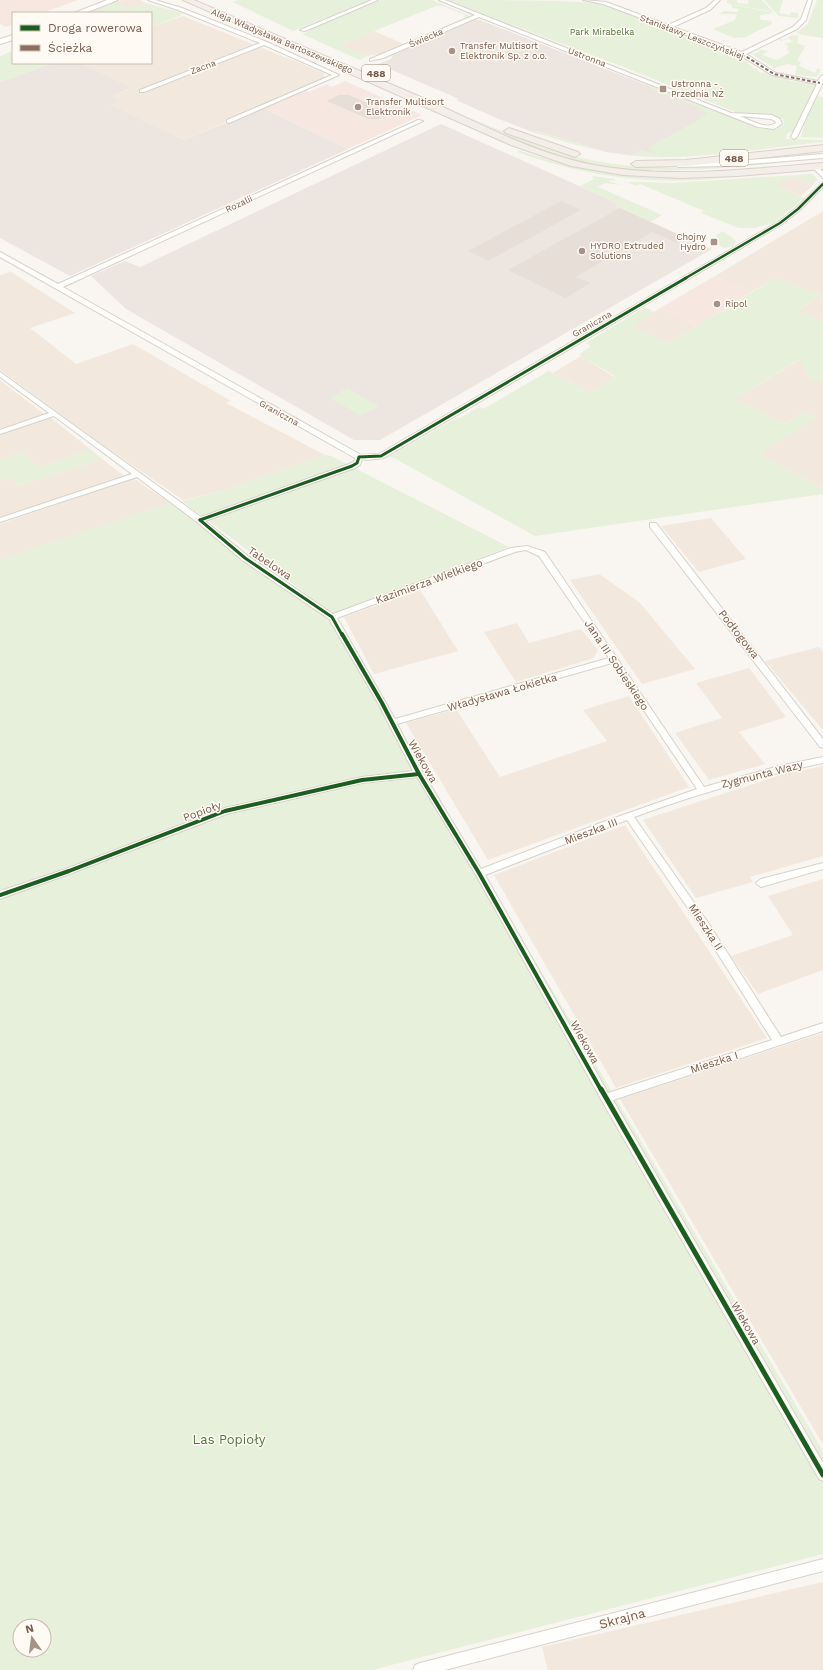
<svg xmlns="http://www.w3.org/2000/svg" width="823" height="1670" viewBox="0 0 823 1670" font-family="'Work Sans',sans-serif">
  <rect width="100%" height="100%" fill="#f9f5f0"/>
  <!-- residential -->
  <g fill="#f2e8de">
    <path d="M122 0H139L146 3 128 9 114 3Z"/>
    <path d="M183 16 324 73V80L184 140 109 105 121 101 112 96 130 89 80 63H151V27Z"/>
    <path d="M374 31 406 45 382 55 379 54 367 56 340 45Z"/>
    <path d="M791 176 811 184 812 186 801 196 775 185Z"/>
    <path d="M823 211V321L798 311 821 295 775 278 751 292 715 276Z"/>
    <path d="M11 272 75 313 30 328 76 364 133 344 231 401 226 403 325 455 222 491 183 500 103 445 0 370V275Z"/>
    <path d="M660 308 697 326 668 344 632 326Z"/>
    <path d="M581 356 614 377 590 393 553 373Z"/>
    <path d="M801 359 811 381H823V489L759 454 816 417 805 412 784 424 735 399Z"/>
    <path d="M0 380 45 415 0 429Z"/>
    <path d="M50 417 90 449 39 468 23 452 0 460V433Z"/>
    <path d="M102 459 124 476 0 518V481L11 477 18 486Z"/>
    <path d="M133 478 170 503 0 561V524Z"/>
    <path d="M711 518 746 559 699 572 661 526Z"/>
    <path d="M599 574 639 602 695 669 642 684 570 580Z"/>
    <path d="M420 590 458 651 374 674 344 617Z"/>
    <path d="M517 623 529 643 581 629 598 650 594 658 516 682 484 632Z"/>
    <path d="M819 647 823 652V730L765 661Z"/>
    <path d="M749 668 786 717 739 732 765 764 709 780 675 733 722 718 696 683Z"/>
    <path d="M629 696 689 787 488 860 406 723 456 709 500 777 607 741 583 710Z"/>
    <path d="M823 766V856L750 877 753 882 696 898 643 820 784 774Z"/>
    <path d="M625 825 767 1038 616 1088 494 875Z"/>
    <path d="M823 879V970L758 994 731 956 793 935 768 896Z"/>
    <path d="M823 1033V1443H822L620 1099Z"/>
    <path d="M823 1582V1670H548L542 1647Z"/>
  </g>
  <!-- commercial -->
  <g fill="#f6e8e1">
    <path d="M0 0H78L42 13H13V24L5 27 0 24Z"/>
    <path d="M345 81 422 115 348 149 262 108 305 90 309 92 327 84 332 87Z"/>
    <path d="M715 276 751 292 697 326 660 308Z"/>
  </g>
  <!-- industrial -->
  <g fill="#ede5e0">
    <path d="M474 20H480L518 35 716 112 662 153 631 155 606 152 538 131 535 133 494 117 456 100 459 99 378 64 391 59 393 55Z"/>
    <path d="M53 63H80L131 88 112 96 121 101 110 105 184 140 262 108 348 149 70 276 0 238V82Z"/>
    <path d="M441 124 619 204 615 206 712 249 380 440H354L126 309 91 276 125 261 140 267Z"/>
  </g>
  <!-- green -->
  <g fill="#e7f0db" fill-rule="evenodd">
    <path d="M238 0H371L293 31 233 2Z"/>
    <path d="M382 0H432L470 16 469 18 456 23 454 21 457 22 466 18 463 17 465 15 443 6H436L340 45 367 56 360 60 302 34 310 31 311 27Z"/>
    <path d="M447 0C494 0 553 0 598 3 622 7 649 22 672 30L674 32 672 33 683 34 742 56 744 57 740 59 745 58 750 61 746 62 761 73C769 71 781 77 789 79V81L816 84 796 131 787 133 786 139 823 140V142C764 148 694 161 635 156 613 154 591 149 569 143 558 140 547 135 534 133L538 131 606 152 631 155 641 150 652 153 655 152 650 149 653 147 650 146 701 119 700 116 706 115 705 111H699L698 107 649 88 651 87 645 84H647L762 129H776L784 125 783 119 773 115 737 113 629 69Z"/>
    <path d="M727 0H737V3L748 4 749 0H762L773 12 727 3Z"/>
    <path d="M764 0H783L779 13 790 15 791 12 798 13V18L779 16Z"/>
    <path d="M817 0H823V38L802 35 797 32 808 24Z"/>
    <path d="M114 3 128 9 146 3 182 13 180 16 151 27V13H87Z"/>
    <path d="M726 3 774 13 760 15V17L761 20 771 21 772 24 747 36 748 37 734 38 713 29 735 20 737 14H720L723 11 738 12 739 9 732 8V5Z"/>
    <path d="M793 35 799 36 797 43 805 46 797 61 801 62 799 66 815 73 817 69H821L817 77 795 75 797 66 787 64 774 68 750 53 754 54 760 51 758 49 768 51 762 55 777 60 789 53V51L786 50 789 46 784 44 794 41 789 40 791 39 789 38 774 44 781 41 778 39 779 38 783 40Z"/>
    <path d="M13 51V63H53L0 82V56Z"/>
    <path d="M817 96 823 97V138L801 137 806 118Z"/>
    <path d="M462 115 545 148 576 157 607 163 638 167 679 168 790 162C708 170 628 179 548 154 518 144 490 129 462 115Z"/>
    <path d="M519 150C616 185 700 179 801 170L812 172C774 171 737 178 699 180 634 183 578 174 517 152Z"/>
    <path d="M811 174 815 176 817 179 813 185 791 176 776 185 804 198 774 223 754 228H739L701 213 704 211 640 184 636 186 627 182 674 183Z"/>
    <path d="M592 176 614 179 616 181 609 180 608 181 622 185 605 183 598 187 662 215 650 222 615 206 619 204 580 186 594 179Z"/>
    <path d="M722 231 732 237 736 242 733 246 724 248 719 245 716 236Z"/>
    <path d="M775 278 821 295 798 311 823 321V381L811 382 800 359 735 399 784 424 805 412 817 417 760 454 823 489V494L535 536 394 458 388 457 458 417 460 418 479 407 483 409 549 371 590 393 615 376 581 356 580 354 591 346 586 343 645 307 654 312 633 326 668 344Z"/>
    <path d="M347 388 379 406 361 416 330 398Z"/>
    <path d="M90 449 102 459 18 486 11 477 0 481V460L23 452 39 468Z"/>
    <path d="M325 455 331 456 509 547 333 614 182 501 222 491Z"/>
    <path d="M170 503 331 613 823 1451V1554L372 1670H0V559ZM20 1626H44V1650H20Z"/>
  </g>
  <!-- building -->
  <g fill="#e6ded7">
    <path d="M339 95H349L391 114 378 119H368L327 101Z"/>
    <path d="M561 201 581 210 488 261 468 251Z"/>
    <path d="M620 208 681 236 678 243 652 232 576 277 591 283 565 298 508 270Z"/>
  </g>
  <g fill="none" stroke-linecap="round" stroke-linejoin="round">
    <defs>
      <g id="street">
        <path d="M148 0H155L182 8 267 42 339 75 229 123 227 122V120L332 75 264 45 144 92H140V90L260 43 178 10Z"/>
        <path d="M372 0H378L305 31 300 30Z"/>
        <path d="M439 0H445L731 113 772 115 780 119 782 124 774 129 758 127 479 17 383 58 370 61V59L475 15ZM740 116 771 119 775 121 776 123C766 130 750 120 740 116Z"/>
        <path d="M583 0 606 2 668 25 706 8 715 0H720L710 10 673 27 742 52 793 27 801 19 808 0H812L806 20 797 29 746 54 776 73 818 81 821 76 823 75V82L797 137 794 139 791 137 817 84 772 75 740 55 603 4Z"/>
        <path d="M418 120 423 121 63 287 361 455 379 454 778 222 796 208 823 182V187L800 210 782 224 384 458 367 460 362 459 360 465 355 468 205 521 248 556 333 614 511 548 527 546 545 552 704 787 779 766 823 757V763C759 776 696 794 634 817L709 924 781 1037 823 1023V1031L613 1100 823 1463V1481L819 1479 602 1101 476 875 417 777 362 783 227 814 72 873 0 899V891L66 869 225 808 362 777 413 771 378 703 329 619 242 560 197 522 137 477 0 522V518L132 474 54 416 0 434V430L49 413 0 377V372L201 517 349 464 354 462 355 458 0 257V252L58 284ZM526 550 539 556 609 658 395 719 337 618 515 552ZM612 663 697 789 603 822 481 869 423 773 397 724ZM627 820 703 930 772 1040 608 1093 485 875Z"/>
        <path d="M813 166H817L823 172V178L813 168Z"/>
        <path d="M650 523H656L823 739V748L820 747 650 527Z"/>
        <path d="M823 863V869L761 887 758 885 756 883 758 881 761 879Z"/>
        <path d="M823 1559V1571L445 1670H413L415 1665 420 1663Z"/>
      </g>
      <g id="secondary">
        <path d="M107 0H118L85 13H74Z"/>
        <path d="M13 35V40L0 44V39Z"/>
        <path d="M823 154V158L725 166 679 167 675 165 679 163 725 162Z"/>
      </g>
      <g id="primary">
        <path d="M183 0H194C273 34 352 67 430 101 483 125 536 154 594 165 669 179 747 169 823 163V169L737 176 680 178 623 175 571 166 511 145Z"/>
        <path d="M509 128 578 152 580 154 575 157 506 133 504 131Z"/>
        <path d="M823 145V151L686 166 636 167 631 164 636 161 686 160Z"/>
      </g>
    </defs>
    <!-- street casing -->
    <use href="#street" stroke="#d7d1cb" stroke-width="2"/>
    <!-- secondary casing -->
    <use href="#secondary" stroke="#d9d2cb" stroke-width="2"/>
    <!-- primary casing -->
    <use href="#primary" stroke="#dad1cc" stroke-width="2"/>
    <!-- street -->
    <use href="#street" fill="#fefefd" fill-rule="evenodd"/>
    <!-- secondary -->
    <use href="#secondary" fill="#fefefd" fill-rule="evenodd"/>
    <!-- primary -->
    <use href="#primary" fill="#f3eee8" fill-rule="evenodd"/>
    <!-- quiet -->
    <path stroke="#8d6e63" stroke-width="2" stroke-dasharray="3.5 2" stroke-linecap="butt" d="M742 54 774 74 820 83"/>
    <defs>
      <path id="cycleway-far3" d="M684 279 780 223 798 209 823 184"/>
      <g id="cycleway-far2">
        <path d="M200 520 245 558 332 617 342 635"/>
        <path d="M200 520 352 466 357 463 359 457 381 456 686 278"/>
      </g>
      <g id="cycleway-far1">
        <path d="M342 634 382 703 419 774 479 873 601 1090"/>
        <path d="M0 895 69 871 225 811 362 780 419 774"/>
      </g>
      <path id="cycleway" d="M601 1089 823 1475"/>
    </defs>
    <!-- cycleway-far3 casing -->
    <use href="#cycleway-far3" stroke="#fffaf3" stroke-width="4"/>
    <!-- cycleway-far2 casing -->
    <use href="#cycleway-far2" stroke="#fffaf3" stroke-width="5"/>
    <!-- cycleway-far1 casing -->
    <use href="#cycleway-far1" stroke="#fffaf3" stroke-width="6"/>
    <!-- cycleway casing -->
    <use href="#cycleway" stroke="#fffaf3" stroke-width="8"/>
    <!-- cycleway-far3 -->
    <use href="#cycleway-far3" stroke="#1b5e20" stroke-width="2.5"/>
    <!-- cycleway-far2 -->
    <use href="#cycleway-far2" stroke="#1b5e20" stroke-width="3"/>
    <!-- cycleway-far1 -->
    <use href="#cycleway-far1" stroke="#1b5e20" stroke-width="4"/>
    <!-- cycleway -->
    <use href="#cycleway" stroke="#1b5e20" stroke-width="5"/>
  </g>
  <!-- markers -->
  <g fill="#a69286" stroke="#fffaf3" stroke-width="1.5">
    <circle cx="452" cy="51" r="4"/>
    <rect x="659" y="85" width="8" height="8" rx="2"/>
    <circle cx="358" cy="107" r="4"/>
    <rect x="710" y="238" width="8" height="8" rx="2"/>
    <circle cx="582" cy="251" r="4"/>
    <circle cx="717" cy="304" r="4"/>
  </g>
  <g text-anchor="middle" stroke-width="3" stroke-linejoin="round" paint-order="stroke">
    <!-- far-park labels -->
    <g font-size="9" fill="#537a41" stroke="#fffaf3">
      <text x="602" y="35">Park Mirabelka</text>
    </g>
    <!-- far-street labels -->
    <g font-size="9" fill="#7a5c4d" stroke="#fffaf3">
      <text transform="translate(692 37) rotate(21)" y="3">Stanisławy Leszczyńskiej</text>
      <text transform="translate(426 38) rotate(-23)" y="3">Świecka</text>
      <text transform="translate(282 41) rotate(23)" y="3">Aleja Władysława Bartoszewskiego</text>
      <text transform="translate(587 57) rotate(21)" y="3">Ustronna</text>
      <text transform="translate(203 67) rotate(-21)" y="3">Zacna</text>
      <text transform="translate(239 204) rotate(-25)" y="3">Rozalii</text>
      <text transform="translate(592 324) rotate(-30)" y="3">Graniczna</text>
      <text transform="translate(279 413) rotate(29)" y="3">Graniczna</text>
    </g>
    <!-- far-poi labels -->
    <g font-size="9" fill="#7a5c4d" stroke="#fffaf3" text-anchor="start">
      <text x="460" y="49">Transfer Multisort<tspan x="460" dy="10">Elektronik Sp. z o.o.</tspan></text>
      <text x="671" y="87">Ustronna -<tspan x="671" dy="10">Przednia NŻ</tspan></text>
      <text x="366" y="105">Transfer Multisort<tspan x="366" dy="10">Elektronik</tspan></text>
      <text x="706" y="240" text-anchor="end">Chojny<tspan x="706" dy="10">Hydro</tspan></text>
      <text x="590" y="249">HYDRO Extruded<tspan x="590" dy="10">Solutions</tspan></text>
      <text x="725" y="307">Ripol</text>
    </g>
    <!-- shield labels -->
    <g fill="#fffaf3" stroke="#a28b7f" stroke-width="1">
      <rect x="362" y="65" width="28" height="16" rx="3"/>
      <rect x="720" y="150" width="28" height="16" rx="3"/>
    </g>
    <g font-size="10" font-weight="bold" fill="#7a5c4d">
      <text x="376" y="77">488</text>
      <text x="734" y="162">488</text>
    </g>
    <!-- street labels -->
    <g font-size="11" fill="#7a5c4d" stroke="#fffaf3">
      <text transform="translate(270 563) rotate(34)" y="4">Tabelowa</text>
      <text transform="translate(429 581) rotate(-20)" y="4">Kazimierza Wielkiego</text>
      <text transform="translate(739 634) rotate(52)" y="4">Podłogowa</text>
      <text transform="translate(617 665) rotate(56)" y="4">Jana III Sobieskiego</text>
      <text transform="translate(502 692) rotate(-16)" y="4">Władysława Łokietka</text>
      <text transform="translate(423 761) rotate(60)" y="4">Wiekowa</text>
      <text transform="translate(762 774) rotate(-14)" y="4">Zygmunta Wazy</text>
      <text transform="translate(202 811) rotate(-20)" y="4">Popioły</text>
      <text transform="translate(591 831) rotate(-21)" y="4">Mieszka III</text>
      <text transform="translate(706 927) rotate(57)" y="4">Mieszka II</text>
      <text transform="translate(585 1042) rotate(61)" y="4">Wiekowa</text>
      <text transform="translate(714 1062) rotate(-18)" y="4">Mieszka I</text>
      <text transform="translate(746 1323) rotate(60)" y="4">Wiekowa</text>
    </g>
    <!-- near-park labels -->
    <g font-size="13" fill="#537a41" stroke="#fffaf3">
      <text x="229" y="1444">Las Popioły</text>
    </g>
    <!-- near-street labels -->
    <g font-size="13" fill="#7a5c4d" stroke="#fffaf3">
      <text transform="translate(622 1618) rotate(-15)" y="5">Skrajna</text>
    </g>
  </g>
  <!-- legend -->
  <rect x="12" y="12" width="140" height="52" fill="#fffaf3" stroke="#cabbb1"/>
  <rect x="20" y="25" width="20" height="6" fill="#1b5e20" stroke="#cabbb1"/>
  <text x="48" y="32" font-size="12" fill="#7a5c4d">Droga rowerowa</text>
  <rect x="20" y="45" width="20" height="6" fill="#8d6e63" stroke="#cabbb1"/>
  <text x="48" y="52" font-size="12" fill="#7a5c4d">Ścieżka</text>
  <!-- north arrow -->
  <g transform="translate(32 1638) rotate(346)"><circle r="19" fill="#fffaf3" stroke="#cabbb1"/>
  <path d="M0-3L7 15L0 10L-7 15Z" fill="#a69286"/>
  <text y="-6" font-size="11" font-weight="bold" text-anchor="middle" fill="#7a5c4d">N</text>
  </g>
</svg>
